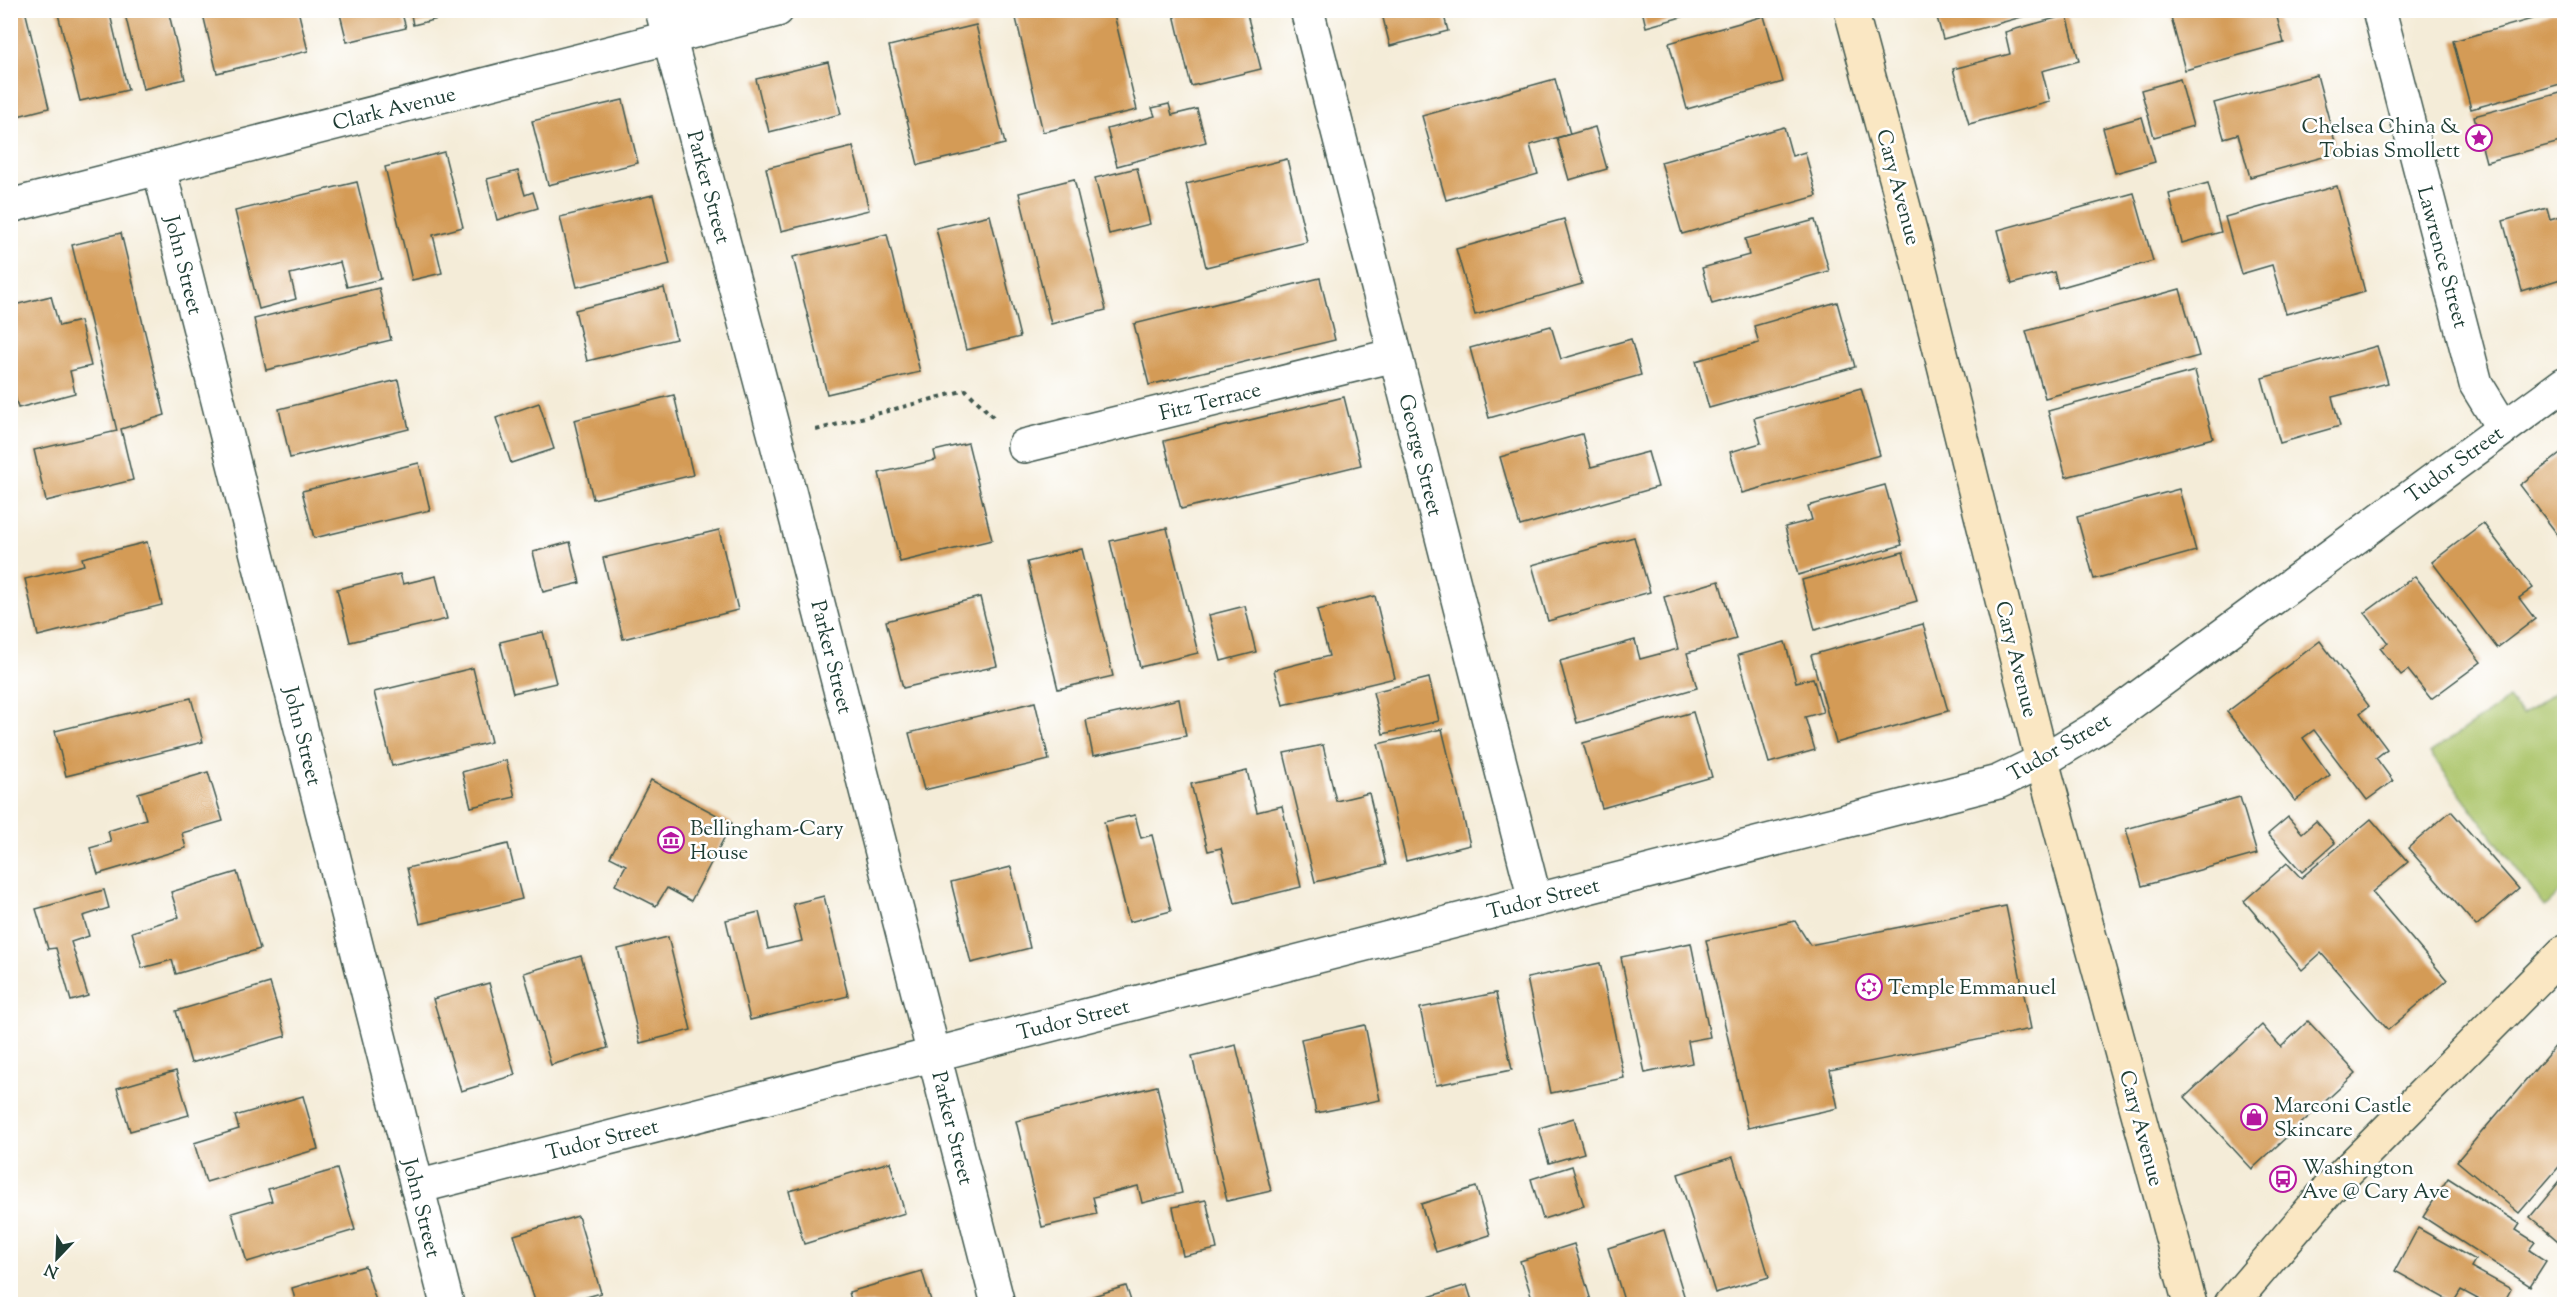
<svg xmlns="http://www.w3.org/2000/svg" width="2575" height="1315" viewBox="0 0 2575 1315" font-family="'Sorts Mill Goudy',serif">
  <rect width="100%" height="100%" fill="#fff"/>
  <filter id="ink" filterUnits="userSpaceOnUse"><feTurbulence type="fractalNoise" baseFrequency=".0167" numOctaves="2"/><feDisplacementMap in="SourceGraphic" scale="12" xChannelSelector="R" yChannelSelector="G"/><feConvolveMatrix kernelMatrix="1 2 1 2 8 2 1 2 1" color-interpolation-filters="sRGB"/></filter>
  <filter id="wash" filterUnits="userSpaceOnUse"><feTurbulence type="fractalNoise" baseFrequency=".008" numOctaves="4" result="noise"/><feDisplacementMap in="SourceGraphic" scale="24" xChannelSelector="R" yChannelSelector="G"/><feGaussianBlur stdDeviation="1.35" result="paint"/><feColorMatrix in="noise" values="0 0 0 0 0 0 0 0 0 0 0 0 0 0 0 0 0 1.4 0 .05"/><feComposite in="paint" operator="in"/></filter>
  <g filter="url(#wash)">
    <rect width="100%" height="100%" fill="#f4ecd8"/>
    <!-- green -->
    <path fill="#acc56b" stroke="#668150" stroke-width="1.5" d="M2564 686V889L2545 907 2430 753 2509 699 2522 715Z"/>
    <g id="blocks">
      <!-- building -->
      <g fill="#d49b56">
        <path d="M10 10H25L49 108 10 118Z"/>
        <path d="M57 10H109L128 90 80 101Z"/>
        <path d="M124 10H168L185 79 143 89Z"/>
        <path d="M202 10H298L308 51 217 73Z"/>
        <path d="M339 10H401L406 28 347 42Z"/>
        <path d="M410 10H461L462 13 413 25Z"/>
        <path d="M1027 10H1113L1137 110 1043 132 1015 14Z"/>
        <path d="M1173 10H1246L1261 69 1191 86Z"/>
        <path d="M1381 10H1447L1443 12 1448 31 1390 46Z"/>
        <path d="M1642 10H1703V11L1646 27Z"/>
        <path d="M1935 10H2043V11L1943 39Z"/>
        <path d="M2169 10H2275L2284 43 2185 70Z"/>
        <path d="M2564 10V83L2471 109 2453 41Z"/>
        <path d="M2067 15 2079 61 2042 71 2050 102 1969 124 1953 69 2010 54 2005 32Z"/>
        <path d="M1764 16 1783 82 1687 109 1669 43Z"/>
        <path d="M976 25 1005 144 918 165 889 46Z"/>
        <path d="M828 62 841 114 769 132 756 79Z"/>
        <path d="M2317 75 2338 153 2250 177 2238 134 2224 138 2214 103Z"/>
        <path d="M1555 79 1570 134 1530 145 1538 174 1446 200 1422 116Z"/>
        <path d="M2180 79 2193 126 2154 137 2141 90Z"/>
        <path d="M2564 92V141L2486 162 2474 116Z"/>
        <path d="M623 100 638 163 548 185 532 121Z"/>
        <path d="M1169 104 1172 115 1197 109 1206 142 1117 166 1107 129 1155 116 1152 108Z"/>
        <path d="M2142 117 2155 162 2115 173 2103 128Z"/>
        <path d="M1595 127 1607 169 1569 180 1557 138Z"/>
        <path d="M1784 127 1792 156 1805 152 1817 196 1682 234 1661 162Z"/>
        <path d="M853 147 869 210 781 231 766 168Z"/>
        <path d="M444 152 463 227 433 235 442 273 412 280 385 167Z"/>
        <path d="M1287 159 1307 242 1206 267 1186 184Z"/>
        <path d="M1137 168 1150 224 1109 234 1095 178Z"/>
        <path d="M518 171 525 195 533 192 538 208 497 220 487 179Z"/>
        <path d="M1074 179 1106 310 1051 324 1019 193Z"/>
        <path d="M357 182 381 279 347 287 340 262 290 274 296 299 259 309 235 211Z"/>
        <path d="M2208 183 2221 232 2182 243 2169 194Z"/>
        <path d="M2337 186 2365 292 2286 314 2272 265 2241 274 2225 217Z"/>
        <path d="M2134 193 2153 261 2058 288 2054 272 2012 284 1998 230Z"/>
        <path d="M653 195 670 264 577 287 560 217Z"/>
        <path d="M2547 208 2550 219 2564 215V278L2522 291 2503 221Z"/>
        <path d="M990 215 1020 337 966 350 936 228Z"/>
        <path d="M1564 219 1582 284 1475 315 1456 249Z"/>
        <path d="M1815 220 1829 271 1712 304 1702 268 1749 255 1745 239Z"/>
        <path d="M121 233 165 415 121 429 133 480 46 501 34 450 117 431 72 245Z"/>
        <path d="M887 234 920 372 827 394 793 257Z"/>
        <path d="M1320 278 1335 340 1149 385 1134 324Z"/>
        <path d="M379 288 391 340 266 370 254 319Z"/>
        <path d="M664 288 676 339 587 361 575 310Z"/>
        <path d="M2180 289 2199 356 2045 398 2026 331Z"/>
        <path d="M51 296 59 326 80 321 91 366 70 371 75 393 18 408 10 376V306Z"/>
        <path d="M1837 302 1855 367 1709 408 1696 361 1759 343 1754 326Z"/>
        <path d="M1551 326 1561 359 1631 339 1641 375 1489 418 1470 348Z"/>
        <path d="M2377 346 2388 383 2332 397 2340 426 2280 443 2262 378Z"/>
        <path d="M2195 371 2213 438 2066 477 2048 411Z"/>
        <path d="M398 380 409 429 290 458 279 409Z"/>
        <path d="M1861 388 1880 455 1742 493 1730 452 1761 443 1754 418Z"/>
        <path d="M674 395 693 475 593 499 574 420Z"/>
        <path d="M1344 397 1361 465 1181 509 1164 441Z"/>
        <path d="M539 403 554 449 511 463 496 418Z"/>
        <path d="M1582 434 1591 467 1648 452 1658 487 1520 526 1500 457Z"/>
        <path d="M968 443 992 540 900 562 879 473 936 460 934 451Z"/>
        <path d="M2564 451V543L2520 485Z"/>
        <path d="M419 463 430 510 314 538 302 491Z"/>
        <path d="M1885 485 1902 545 1798 575 1785 527 1812 520 1808 506Z"/>
        <path d="M2179 489 2196 551 2094 579 2077 517Z"/>
        <path d="M2483 523 2533 588 2519 598 2535 619 2497 648 2432 562Z"/>
        <path d="M1167 528 1198 653 1140 667 1110 541Z"/>
        <path d="M719 530 738 610 623 639 603 558Z"/>
        <path d="M1634 537 1650 592 1548 621 1532 565Z"/>
        <path d="M147 542 162 605 38 636 25 579 84 565 82 558Z"/>
        <path d="M570 542 580 583 543 592 533 552Z"/>
        <path d="M1082 549 1113 676 1058 689 1027 562Z"/>
        <path d="M1903 552 1917 601 1815 630 1802 580Z"/>
        <path d="M400 574 403 584 436 576 447 619 350 642 337 589Z"/>
        <path d="M2415 576 2481 662 2431 699 2408 670 2401 675 2380 648 2388 643 2365 613Z"/>
        <path d="M1719 581 1736 639 1687 653 1697 688 1577 723 1560 661 1635 640 1640 659 1678 649 1664 597Z"/>
        <path d="M1375 596 1395 678 1283 705 1274 670 1329 656 1317 610Z"/>
        <path d="M980 597 997 666 903 688 886 621Z"/>
        <path d="M1245 606 1256 652 1221 661 1209 615Z"/>
        <path d="M1923 624 1948 711 1836 743 1811 655Z"/>
        <path d="M543 632 556 683 513 693 500 642Z"/>
        <path d="M2320 641 2369 706 2360 713 2387 749 2376 758 2393 781 2367 800 2314 730 2303 738 2330 775 2295 801 2227 712Z"/>
        <path d="M1785 642 1796 682 1813 678 1823 712 1805 717 1815 750 1769 763 1738 655Z"/>
        <path d="M473 668 491 742 392 766 374 692Z"/>
        <path d="M1429 678 1439 721 1383 734 1373 692Z"/>
        <path d="M191 698 203 742 66 776 55 731Z"/>
        <path d="M1179 699 1186 736 1093 756 1086 720Z"/>
        <path d="M1035 702 1049 760 924 790 909 733Z"/>
        <path d="M1693 712 1712 777 1602 808 1583 743Z"/>
        <path d="M1442 729 1470 845 1406 861 1378 744Z"/>
        <path d="M1323 745 1336 801 1369 793 1386 865 1315 882 1284 753Z"/>
        <path d="M506 760 515 797 471 807 462 772Z"/>
        <path d="M1247 771 1257 812 1282 806 1301 887 1235 903 1221 848 1208 851 1191 784Z"/>
        <path d="M208 772 223 821 182 833 186 848 98 874 90 848 111 842 108 831 146 819 138 793Z"/>
        <path d="M651 780 732 823 691 901 667 888 656 906 615 885 626 865 610 857Z"/>
        <path d="M2240 797 2257 854 2142 886 2126 829Z"/>
        <path d="M2451 811 2519 889 2476 926 2408 848Z"/>
        <path d="M1135 815 1141 838 1152 835 1171 911 1129 922 1104 822Z"/>
        <path d="M2288 817 2302 833 2316 821 2335 843 2302 872 2268 834Z"/>
        <path d="M2371 819 2408 862 2372 892 2447 980 2388 1030 2321 953 2302 970 2244 901 2287 863 2301 878Z"/>
        <path d="M508 844 522 899 420 924 407 868Z"/>
        <path d="M1011 867 1030 948 971 963 951 882Z"/>
        <path d="M237 872 260 949 176 974 172 960 142 968 132 932 179 917 171 892Z"/>
        <path d="M104 890 109 908 83 916 89 936 71 942 88 996 71 1001 56 948 48 949 36 909Z"/>
        <path d="M824 896 848 996 750 1020 726 920 759 912 768 949 802 941 793 904Z"/>
        <path d="M2006 906 2031 1029 1830 1070 1838 1108 1748 1128 1706 940 1795 921 1810 945Z"/>
        <path d="M668 937 691 1030 640 1043 618 949Z"/>
        <path d="M1691 943 1710 1037 1688 1041 1692 1063 1645 1073 1621 957Z"/>
        <path d="M581 956 608 1048 551 1065 524 973Z"/>
        <path d="M1600 963 1624 1078 1551 1093 1527 978Z"/>
        <path d="M270 983 286 1036 191 1063 176 1011Z"/>
        <path d="M489 983 515 1075 461 1091 433 999Z"/>
        <path d="M1496 993 1512 1070 1436 1085 1420 1008Z"/>
        <path d="M2308 1021 2356 1073 2252 1169 2185 1097 2262 1025 2281 1047Z"/>
        <path d="M1365 1025 1380 1100 1316 1113 1301 1039Z"/>
        <path d="M2564 1036V1161L2519 1213 2457 1161Z"/>
        <path d="M1236 1045 1271 1191 1227 1201 1192 1056Z"/>
        <path d="M176 1071 189 1115 130 1131 117 1088Z"/>
        <path d="M1157 1086 1182 1193 1142 1203 1138 1186 1093 1197 1097 1214 1042 1227 1016 1121Z"/>
        <path d="M303 1096 318 1149 206 1182 194 1143 239 1129 235 1116Z"/>
        <path d="M1574 1118 1584 1153 1549 1163 1539 1128Z"/>
        <path d="M1733 1157 1769 1277 1715 1293 1678 1174Z"/>
        <path d="M890 1162 905 1213 804 1244 789 1191Z"/>
        <path d="M1572 1166 1584 1206 1543 1219 1531 1179Z"/>
        <path d="M337 1169 355 1230 247 1262 232 1213 272 1201 268 1189Z"/>
        <path d="M2564 1176V1246L2530 1217Z"/>
        <path d="M2448 1178 2520 1224 2516 1230 2535 1242 2529 1250 2546 1261 2530 1286 2423 1217Z"/>
        <path d="M1476 1187 1490 1235 1436 1252 1421 1204Z"/>
        <path d="M1206 1200 1217 1249 1183 1256 1173 1207Z"/>
        <path d="M578 1216 601 1293 562 1304H536L514 1235Z"/>
        <path d="M2418 1228 2475 1260 2471 1267 2511 1289 2503 1304H2487L2461 1290 2453 1303 2395 1271Z"/>
        <path d="M1664 1230 1686 1302 1678 1304H1625L1608 1248Z"/>
        <path d="M1574 1244 1592 1304H1534L1520 1261Z"/>
        <path d="M365 1266 377 1304H296L292 1288Z"/>
        <path d="M922 1271 932 1304H852L849 1292Z"/>
        <path d="M1467 1285 1473 1304H1406Z"/>
        <path d="M1126 1286 1132 1304H1067Z"/>
      </g>
    </g>
  </g>
  <g filter="url(#ink)">
    <use href="#blocks" fill-opacity="0" stroke="#3f574d" stroke-width="1.5"/>
    <g fill="none" stroke-linecap="round" stroke-linejoin="round">
      <defs>
        <g id="minor">
          <path d="M662 10 776 440 998 1304"/>
          <path d="M1307 10 1535 900"/>
          <path d="M2379 10 2476 384 2503 428"/>
          <path d="M159 168 447 1304"/>
          <path d="M10 206 777 10"/>
          <path d="M1024 446 1395 355"/>
          <path d="M417 1187 1998 782 2042 761 2101 725 2564 384"/>
        </g>
        <g id="secondary">
          <path d="M1851 10 1914 245 2042 761 2190 1304"/>
          <path d="M2231 1304 2329 1189 2564 952"/>
        </g>
      </defs>
      <!-- minor casing -->
      <use href="#minor" stroke="#3f574d" stroke-width="36"/>
      <!-- secondary casing -->
      <use href="#secondary" stroke="#3f574d" stroke-width="36"/>
      <!-- path -->
      <path stroke="#3f574d" stroke-width="4" stroke-dasharray="4.5 4.5" stroke-linecap="butt" d="M816 430 966 390 995 419"/>
      <!-- minor -->
      <use href="#minor" stroke="#fff" stroke-width="33"/>
      <!-- secondary -->
      <use href="#secondary" stroke="#fae7c3" stroke-width="33"/>
    </g>
  </g>
  <!-- icons -->
  <defs>
    <symbol id="sight-ring" viewBox="-11 -11 22 22"><circle r="9.5" fill="#fff" stroke="#b5179e" stroke-width="1.5"/><path d="M0-6L1.8-2.2L6-1.7L2.9 1.2L3.7 5.4L0 3.3L-3.7 5.4L-2.9 1.2L-6-1.7L-1.8-2.2Z" fill="#b5179e"/></symbol>
    <symbol id="museum-ring" viewBox="-11 -11 22 22"><circle r="9.5" fill="#fff" stroke="#b5179e" stroke-width="1.5"/><path d="M0-6L6-3V-2H-6V-3ZM-5-1h2V3h-2ZM-1-1h2V3h-2ZM3-1h2V3H3ZM-6 4H6V6H-6Z" fill="#b5179e"/></symbol>
    <symbol id="synagogue-ring" viewBox="-11 -11 22 22"><circle r="9.5" fill="#fff" stroke="#b5179e" stroke-width="1.5"/><path d="M0-6.5L5.6 3.2H-5.6ZM0 6.5L5.6-3.2H-5.6Z" fill="#b5179e"/></symbol>
    <symbol id="shop-ring" viewBox="-11 -11 22 22"><circle r="9.5" fill="#fff" stroke="#b5179e" stroke-width="1.5"/><path d="M-5-2.5h2.3a2.7 3.5 0 0 1 5.4 0H5L5.5 6h-11ZM-1.5-2.5h3a1.5 2.3 0 0 0-3 0Z" fill="#b5179e"/></symbol>
    <symbol id="bus-ring" viewBox="-11 -11 22 22"><circle r="9.5" fill="#fff" stroke="#b5179e" stroke-width="1.5"/><path d="M-5-6H5V4H4V6H2V4H-2V6H-4V4H-5ZM-3.5-4V0h7V-4ZM-3.5 1.2v1.5H-2V1.2ZM2 1.2v1.5H3.5V1.2Z" fill="#b5179e"/></symbol>
  </defs>
  <g fill-rule="evenodd">
    <use href="#sight-ring" x="2464" y="123" width="30" height="30"/>
    <use href="#museum-ring" x="656" y="825" width="30" height="30"/>
    <use href="#synagogue-ring" x="1854" y="972" width="30" height="30"/>
    <use href="#shop-ring" x="2239" y="1102" width="30" height="30"/>
    <use href="#bus-ring" x="2268" y="1164" width="30" height="30"/>
  </g>
  <g text-anchor="middle" stroke-width="5" stroke-linejoin="round" paint-order="stroke">
    <!-- street labels -->
    <g font-size="21" fill="#1f3d34" stroke="#fff">
      <text transform="translate(394 108) rotate(-14)" y="7">Clark Avenue</text>
      <text transform="translate(709 187) rotate(75)" y="7">Parker Street</text>
      <text transform="translate(1899 187) rotate(75)" y="7">Cary Avenue</text>
      <text transform="translate(2443 257) rotate(75)" y="7">Lawrence Street</text>
      <text transform="translate(184 265) rotate(76)" y="7">John Street</text>
      <text transform="translate(1210 401) rotate(-14)" y="7">Fitz Terrace</text>
      <text transform="translate(1421 455) rotate(76)" y="7">George Street</text>
      <text transform="translate(2454 464) rotate(-36)" y="7">Tudor Street</text>
      <text transform="translate(832 657) rotate(76)" y="7">Parker Street</text>
      <text transform="translate(2017 659) rotate(76)" y="7">Cary Avenue</text>
      <text transform="translate(303 736) rotate(76)" y="7">John Street</text>
      <text transform="translate(2059 747) rotate(-30)" y="7">Tudor Street</text>
      <text transform="translate(1543 898) rotate(-14)" y="7">Tudor Street</text>
      <text transform="translate(1073 1019) rotate(-14)" y="7">Tudor Street</text>
      <text transform="translate(953 1128) rotate(76)" y="7">Parker Street</text>
      <text transform="translate(2142 1128) rotate(75)" y="7">Cary Avenue</text>
      <text transform="translate(602 1139) rotate(-14)" y="7">Tudor Street</text>
      <text transform="translate(422 1208) rotate(76)" y="7">John Street</text>
    </g>
    <!-- poi labels -->
    <g font-size="21" fill="#1f3d34" stroke="#fff" text-anchor="start">
      <text x="2460" y="133" text-anchor="end">Chelsea China &amp;<tspan x="2460" dy="24">Tobias Smollett</tspan></text>
      <text x="690" y="835">Bellingham-Cary<tspan x="690" dy="24">House</tspan></text>
      <text x="1888" y="994">Temple Emmanuel</text>
      <text x="2274" y="1112">Marconi Castle<tspan x="2274" dy="24">Skincare</tspan></text>
      <text x="2302" y="1174">Washington<tspan x="2302" dy="24">Ave @ Cary Ave</tspan></text>
    </g>
  </g>
  <!-- margin -->
  <rect width="2575" height="1315" fill="none" stroke="#fff" stroke-width="36"/>
  <!-- north arrow -->
  <g transform="translate(57 1258) rotate(203)" stroke="#ffffff" stroke-width="4.5" paint-order="stroke">
  <path d="M0-4.5L10 22L0 15L-10 22Z" fill="#1f3d34"/>
  <text y="-9" font-size="16" font-weight="bold" text-anchor="middle" fill="#1f3d34">N</text>
  </g>
</svg>
